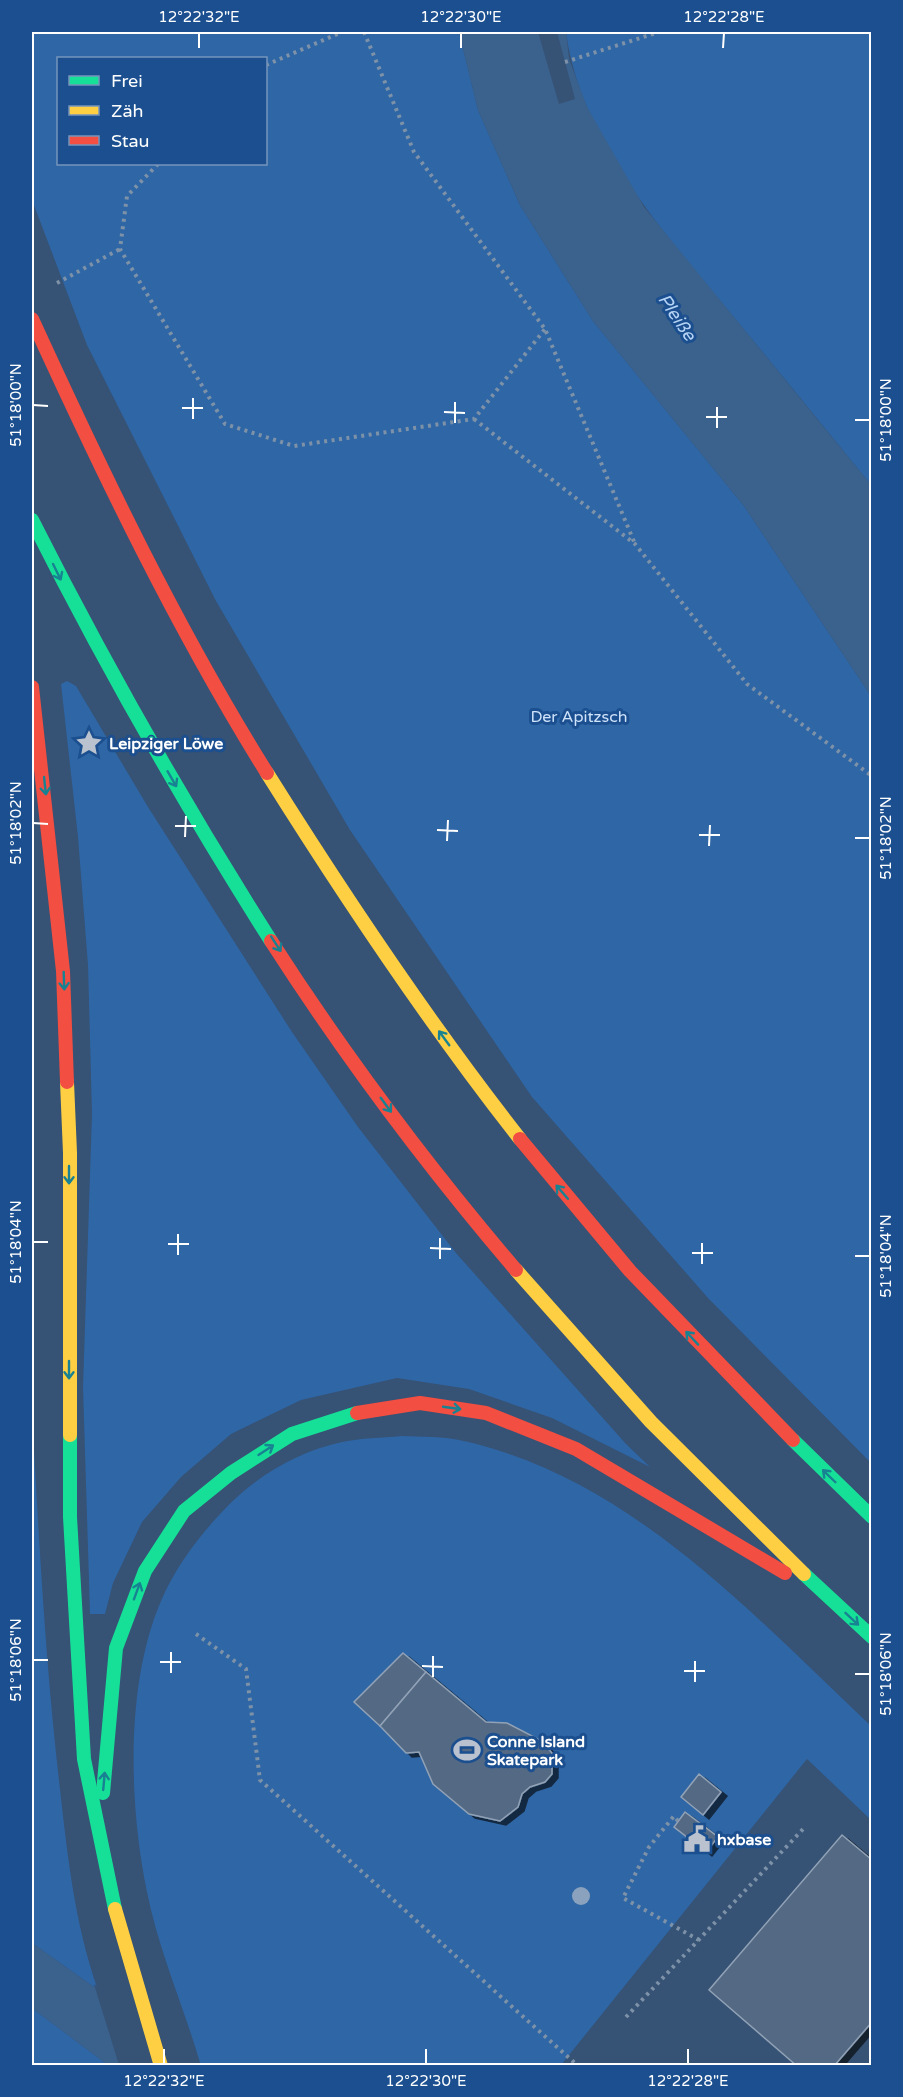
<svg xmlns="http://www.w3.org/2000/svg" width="903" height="2097" viewBox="0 0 903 2097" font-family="'Varela Round',sans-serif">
  <defs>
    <filter id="shadow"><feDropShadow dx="6" dy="4" stdDeviation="0" flood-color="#0009"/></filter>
  </defs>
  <rect width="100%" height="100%" fill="#365274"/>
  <!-- green -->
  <g fill="#2f66a5" fill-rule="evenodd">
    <path d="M32 32H459L478 110 520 205 593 321 744 506 871 696V1463L708 1298 532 1097 350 830 216 601 87 345 32 200ZM58 58H266V164H58Z"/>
    <path d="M566 32H871V485C825 428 779 372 732 315 665 234 580 140 566 32Z"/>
    <path d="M67 681 76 686 148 807 292 1032 358 1127 456 1253 626 1444 650 1467 552 1418 469 1389 397 1378 301 1400 231 1434 181 1477 142 1522 113 1583 105 1614H90L83 1387 92 1114 88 965 78 837 61 684Z"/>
    <path d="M32 1415C39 1537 45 1658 59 1780 67 1851 74 1922 98 1990L32 1943Z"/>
    <path d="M401 1436C421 1437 444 1436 464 1441 631 1479 752 1614 871 1726V1820L807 1759 561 2065 201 2066C184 2007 159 1952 147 1892 129 1806 125 1684 161 1601 175 1568 198 1537 222 1512 253 1478 296 1452 342 1442 361 1438 381 1438 401 1436Z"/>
    <path d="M32 2008 108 2065H32Z"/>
  </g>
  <!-- water -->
  <g fill="#3b618d">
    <path d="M459 32H566L569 59 587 107 644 207 871 485V696L744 506 593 321 520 205 478 110Z"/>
    <path d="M32 1943 98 1990 192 2065H108L32 2008Z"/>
  </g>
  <!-- pier -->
  <g fill="#365274">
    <path d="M538 32H557L575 99 559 104Z"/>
    <path d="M94 1984 194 2063 195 2066 119 2065Z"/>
  </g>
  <!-- building -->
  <g fill="#526984" stroke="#92a2b6" stroke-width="1.5" filter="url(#shadow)">
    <path d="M403 1653 426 1672 380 1726 354 1702Z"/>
    <path d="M426 1672 486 1722 507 1723 540 1740 552 1753V1774L545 1782 530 1787 522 1794 518 1807 500 1821 469 1814 433 1784 419 1752 406 1753 380 1726Z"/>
    <path d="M699 1774 721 1792 703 1815 681 1797Z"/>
    <path d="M685 1812 718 1837 706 1852 674 1827Z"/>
    <path d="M842 1835 872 1860V2022L834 2066H797L709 1990Z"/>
  </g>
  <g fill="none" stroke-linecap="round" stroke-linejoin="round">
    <!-- path -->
    <g stroke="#7d92a8" stroke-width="4" stroke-dasharray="3 4.5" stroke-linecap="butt">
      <path d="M364 32 414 152 545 329 635 544"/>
      <path d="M565 62 659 32"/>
      <path d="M266 65 342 32"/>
      <path d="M158 164 127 196 120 249 225 424 294 446 474 419 545 329"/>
      <path d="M57 283 120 249"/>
      <path d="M474 419 635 544 747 684 872 776"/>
      <path d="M196 1634 246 1669 260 1780 578 2066"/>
      <path d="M678 1821 674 1816 649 1847 623 1898 699 1940"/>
      <path d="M626 2017 805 1827"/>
    </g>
    <!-- fast -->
    <g stroke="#16e098" stroke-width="14">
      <path d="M32 520C105 665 184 804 271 941"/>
      <path d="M70 1435V1517L84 1759 115 1909"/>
      <path d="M793 1440 872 1517"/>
      <path d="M804 1574 872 1637"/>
      <path d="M103 1793 116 1648 145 1571 184 1511 231 1473 292 1434 357 1413"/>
    </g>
    <!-- slow -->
    <g stroke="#ffcf43" stroke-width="14">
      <path d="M267 773C346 899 428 1022 520 1139"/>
      <path d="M67 1082 70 1153V1435"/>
      <path d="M516 1270 651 1422 804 1574"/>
      <path d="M115 1909 161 2066"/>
    </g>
    <!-- jam -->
    <g stroke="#f24e42" stroke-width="14">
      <path d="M32 319C103 474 177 629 267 773"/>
      <path d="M32 687 63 971 67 1082"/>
      <path d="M271 941C345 1056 428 1167 516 1270"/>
      <path d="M520 1139 630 1271 793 1440"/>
      <path d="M357 1413 420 1403 486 1413 576 1449 785 1573"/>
    </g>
  </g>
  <!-- trees -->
  <circle fill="#8aa2be" cx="581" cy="1896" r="9"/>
  <!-- one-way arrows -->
  <defs><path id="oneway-shaft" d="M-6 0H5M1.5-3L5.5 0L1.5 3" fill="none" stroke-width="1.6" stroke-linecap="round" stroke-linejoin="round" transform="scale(1.5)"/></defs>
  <g stroke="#198292">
    <use href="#oneway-shaft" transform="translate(57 572) rotate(64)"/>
    <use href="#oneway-shaft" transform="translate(172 779) rotate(60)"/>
    <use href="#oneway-shaft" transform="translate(45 786) rotate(84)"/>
    <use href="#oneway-shaft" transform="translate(276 944) rotate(57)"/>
    <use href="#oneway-shaft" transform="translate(64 981) rotate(88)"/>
    <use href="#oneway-shaft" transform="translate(444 1038) rotate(-126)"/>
    <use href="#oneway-shaft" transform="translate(386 1105) rotate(54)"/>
    <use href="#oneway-shaft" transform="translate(69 1175) rotate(90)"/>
    <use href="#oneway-shaft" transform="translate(562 1192) rotate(-131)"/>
    <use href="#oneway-shaft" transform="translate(692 1338) rotate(-133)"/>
    <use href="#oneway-shaft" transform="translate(69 1370) rotate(90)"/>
    <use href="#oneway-shaft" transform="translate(452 1408) rotate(8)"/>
    <use href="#oneway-shaft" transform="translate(266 1450) rotate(-33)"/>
    <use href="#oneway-shaft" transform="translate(829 1476) rotate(-136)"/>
    <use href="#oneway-shaft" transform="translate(137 1591) rotate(-70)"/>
    <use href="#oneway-shaft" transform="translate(852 1619) rotate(43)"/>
    <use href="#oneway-shaft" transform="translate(104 1781) rotate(-85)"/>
  </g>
  <!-- ticks -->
  <path fill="none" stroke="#fff" stroke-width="2" d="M199 48V33M461 48V33M723 48 724 33M33 405 48 406M182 408H203M444 412 465 413M706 417H727M193 419V398M855 420H870M455 423V402M717 428V407M33 823 48 824M175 826H196M437 830 458 831M699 835H720M185 837 186 816M855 838H870M447 841 448 820M709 846 710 825M33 1242H48M168 1244H189M430 1248 451 1249M692 1253H713M178 1255V1234M855 1256H870M440 1259V1238M702 1264V1243M33 1660H48M160 1662H181M422 1666 443 1667M684 1671H705M171 1673V1652M855 1674H870M433 1677V1656M695 1682V1661M164 2064V2049M426 2064V2049M688 2064V2049"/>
  <!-- icons -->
  <defs>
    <symbol id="sight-bare" viewBox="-9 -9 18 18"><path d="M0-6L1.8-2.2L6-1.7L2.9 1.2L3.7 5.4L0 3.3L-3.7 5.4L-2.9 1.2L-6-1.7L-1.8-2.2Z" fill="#b9c2ce" stroke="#1b4f8f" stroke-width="2.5" paint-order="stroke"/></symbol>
    <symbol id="stadium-bare" viewBox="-9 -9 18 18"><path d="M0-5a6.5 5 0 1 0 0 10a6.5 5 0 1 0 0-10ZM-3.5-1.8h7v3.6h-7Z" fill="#b9c2ce" stroke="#1b4f8f" stroke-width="2.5" paint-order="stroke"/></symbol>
    <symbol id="civic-bare" viewBox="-9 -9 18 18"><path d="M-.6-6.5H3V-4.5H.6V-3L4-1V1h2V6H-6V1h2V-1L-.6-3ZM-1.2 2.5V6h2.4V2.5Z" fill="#b9c2ce" stroke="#1b4f8f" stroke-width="2.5" paint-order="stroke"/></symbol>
  </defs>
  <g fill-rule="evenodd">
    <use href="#sight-bare" x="70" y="724" width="38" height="38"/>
    <use href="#stadium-bare" x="448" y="1731" width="38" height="38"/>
    <use href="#civic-bare" x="678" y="1820" width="38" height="38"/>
  </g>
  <g text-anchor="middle" stroke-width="6" stroke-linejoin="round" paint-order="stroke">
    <!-- park labels -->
    <g font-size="16" fill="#cfe3fa" stroke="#1b4f8f">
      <text x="579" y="722">Der Apitzsch</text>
    </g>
    <!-- poi labels -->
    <g font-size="16" font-weight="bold" fill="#fff" stroke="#1b4f8f" text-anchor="start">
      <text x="109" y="749">Leipziger Löwe</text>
      <text x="487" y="1747">Conne Island<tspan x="487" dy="18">Skatepark</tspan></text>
      <text x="717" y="1845">hxbase</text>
    </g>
    <!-- water labels -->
    <g font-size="18" font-style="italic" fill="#b5d3f5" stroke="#1b4f8f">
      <text transform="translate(677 317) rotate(56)" y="6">Pleiße</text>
    </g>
  </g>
  <!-- border -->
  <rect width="903" height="2097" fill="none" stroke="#1b4f8f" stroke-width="66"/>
  <!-- legend -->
  <rect x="57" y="57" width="210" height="108" fill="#1b4f8f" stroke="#7695bc" stroke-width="1.5"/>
  <rect x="69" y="76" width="30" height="9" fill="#16e098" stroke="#7695bc" stroke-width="1.5"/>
  <text x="111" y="87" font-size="18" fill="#ffffff">Frei</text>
  <rect x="69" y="106" width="30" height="9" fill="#ffcf43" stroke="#7695bc" stroke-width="1.5"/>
  <text x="111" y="117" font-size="18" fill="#ffffff">Zäh</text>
  <rect x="69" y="136" width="30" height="9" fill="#f24e42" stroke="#7695bc" stroke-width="1.5"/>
  <text x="111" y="147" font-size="18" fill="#ffffff">Stau</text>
  <rect x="33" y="33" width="837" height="2031" fill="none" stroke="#fff" stroke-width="2"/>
  <g font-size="15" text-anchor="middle" fill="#fff">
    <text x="199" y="22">12°22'32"E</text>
    <text x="461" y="22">12°22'30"E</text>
    <text x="724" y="22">12°22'28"E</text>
    <text transform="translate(16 405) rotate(-90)" y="5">51°18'00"N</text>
    <text transform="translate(886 420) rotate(-90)" y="5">51°18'00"N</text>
    <text transform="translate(16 823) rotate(-90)" y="5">51°18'02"N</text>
    <text transform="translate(886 838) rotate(-90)" y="5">51°18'02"N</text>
    <text transform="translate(16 1242) rotate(-90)" y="5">51°18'04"N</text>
    <text transform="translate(886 1256) rotate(-90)" y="5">51°18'04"N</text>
    <text transform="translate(16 1660) rotate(-90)" y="5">51°18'06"N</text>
    <text transform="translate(886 1674) rotate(-90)" y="5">51°18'06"N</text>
    <text x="164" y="2086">12°22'32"E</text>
    <text x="426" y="2086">12°22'30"E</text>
    <text x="688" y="2086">12°22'28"E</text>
  </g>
</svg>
